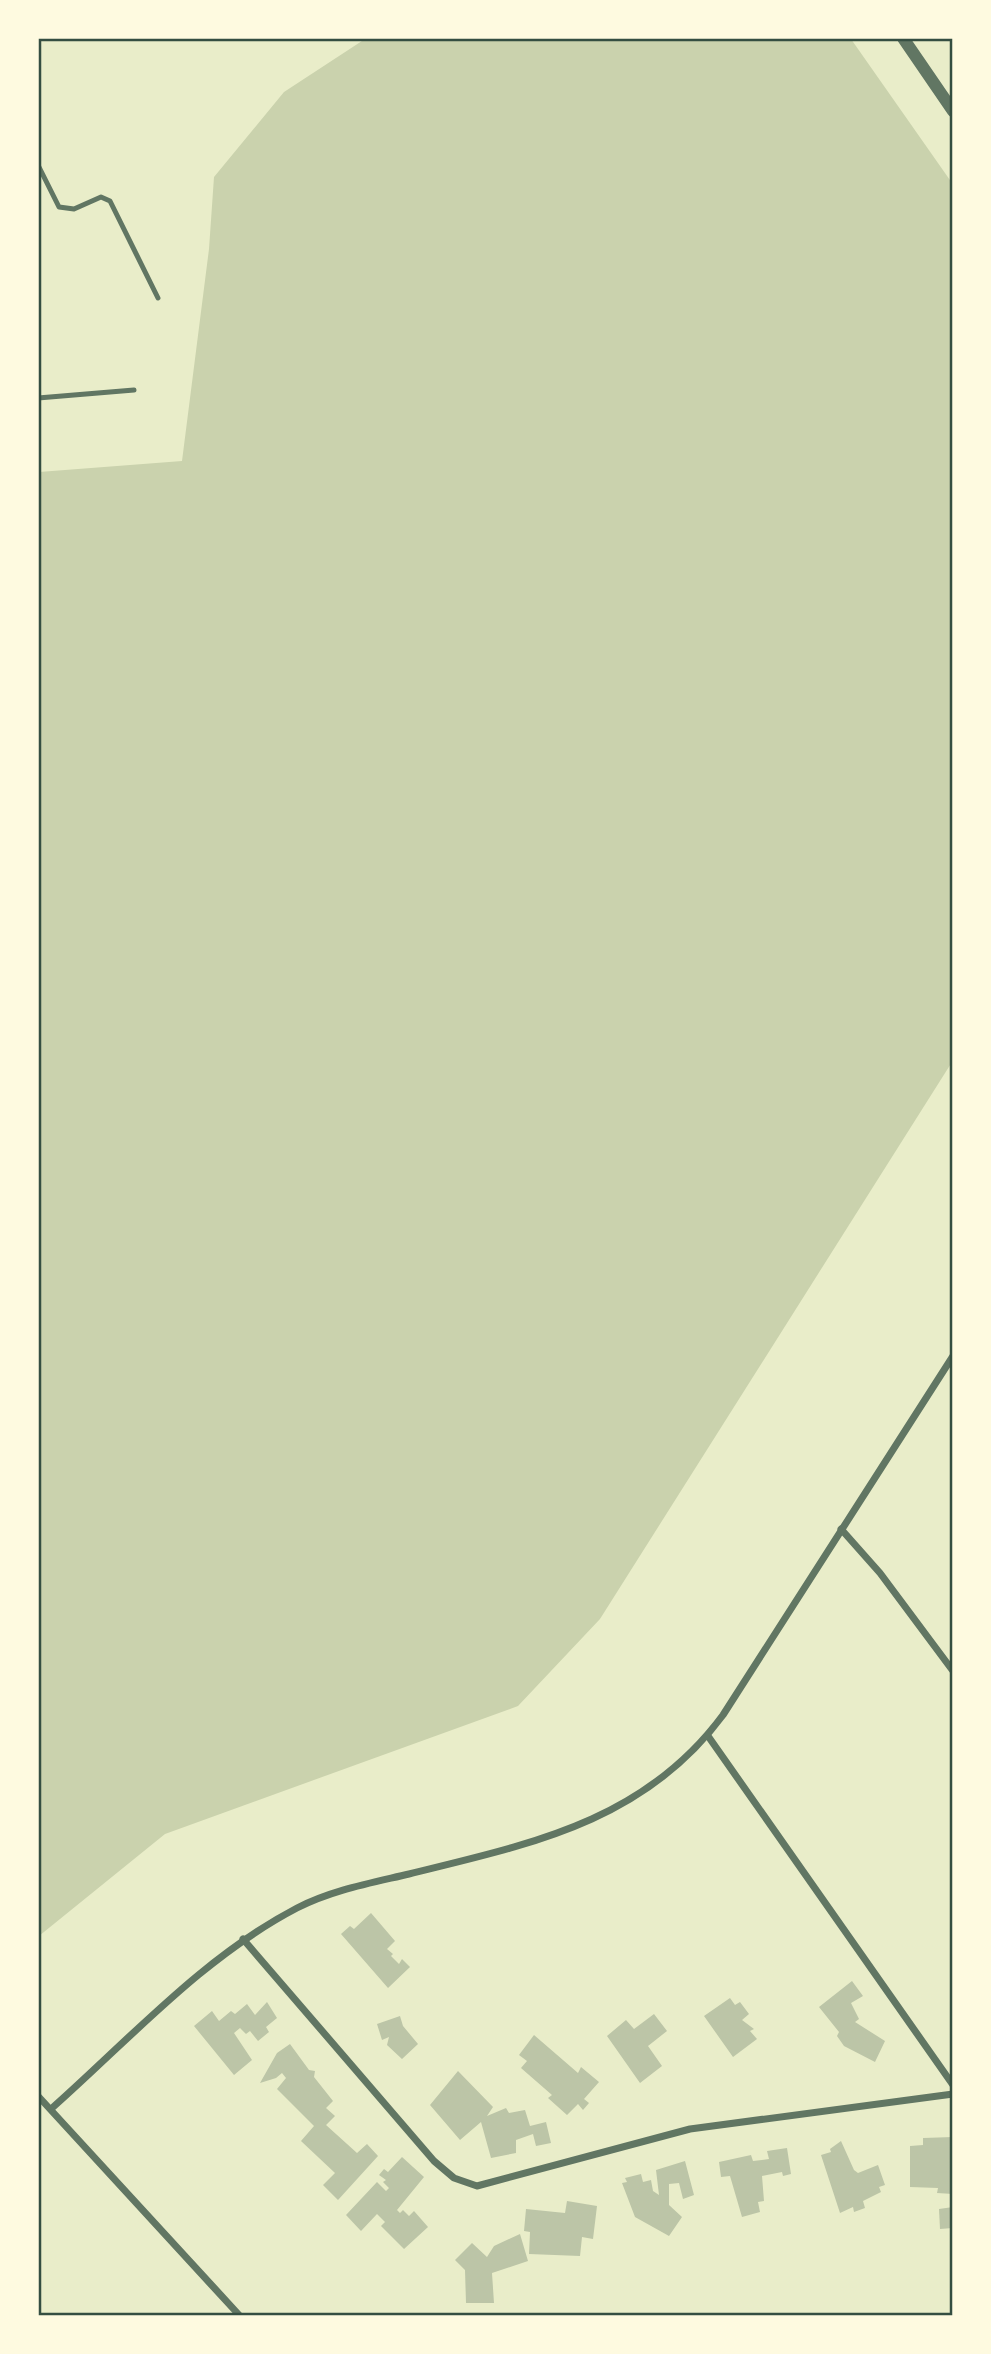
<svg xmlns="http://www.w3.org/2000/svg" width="991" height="2354" viewBox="0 0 991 2354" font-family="Quicksand,sans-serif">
  <rect width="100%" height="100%" fill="#e9edc9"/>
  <!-- green -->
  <path fill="#cad2ad" d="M365 39H851L952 183V1062L600 1619 518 1706 165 1834 39 1936V472L182 461 209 249 214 177 284 92Z"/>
  <!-- building -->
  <g fill="#bcc5a7">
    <path d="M371 1913 395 1941 387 1949 393 1954 391 1956 399 1964 402 1959 410 1967 388 1988 341 1934 350 1926 354 1929Z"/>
    <path d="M852 1981 863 1996 851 2003 859 2019 855 2022 885 2041 875 2062 844 2046 837 2036 839 2032 819 2007Z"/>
    <path d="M730 1998 735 2005 740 2002 749 2014 742 2020 754 2029 750 2031 757 2039 733 2057 704 2016Z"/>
    <path d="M267 2002 277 2018 266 2027 269 2032 258 2041 250 2031 246 2034 240 2028 234 2033 252 2060 234 2075 194 2026 212 2011 219 2021 231 2011 235 2014 247 2004 255 2015Z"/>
    <path d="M654 2014 667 2031 648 2046 662 2066 640 2083 607 2036 626 2020 634 2029Z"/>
    <path d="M400 2016 403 2026 418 2044 402 2059 387 2045 389 2037 382 2040 377 2024Z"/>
    <path d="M534 2035 578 2073 581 2067 599 2082 584 2099 589 2103 583 2110 578 2104 567 2115 548 2098 552 2095 521 2068 527 2061 519 2055Z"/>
    <path d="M290 2044 309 2070 315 2071 314 2077 333 2101 326 2108 335 2116 326 2125 357 2153 367 2144 378 2156 338 2200 323 2185 335 2173 301 2141 314 2126 277 2089 286 2078 282 2073 276 2078 260 2083 277 2053Z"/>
    <path d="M458 2071 493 2107 487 2116 506 2108 509 2113 525 2110 530 2126 546 2122 551 2143 536 2146 533 2134 516 2140V2153L491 2158 481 2122 460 2140 430 2105Z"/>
    <path d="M953 2137V2194L937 2193 938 2188 910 2187V2146L923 2145V2138Z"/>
    <path d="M841 2141 854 2170 858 2173 878 2165 885 2185 879 2187 881 2192 863 2201 865 2208 854 2212 853 2207 840 2213 821 2155 831 2152 830 2149Z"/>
    <path d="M787 2148 791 2174 783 2176 782 2172 762 2176 764 2201 758 2202 760 2212 742 2217 730 2176 721 2177 719 2162 751 2155 753 2161 769 2159 767 2151Z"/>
    <path d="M402 2157 424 2177 397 2210 400 2213 403 2210 409 2216 414 2211 428 2227 404 2249 381 2226 385 2222 377 2214 361 2231 346 2215 377 2182 386 2191 389 2188 383 2182 386 2180 379 2175 384 2169 388 2172Z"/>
    <path d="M685 2161 694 2195 683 2199 679 2183 669 2184V2205L682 2217 669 2236 635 2217 622 2183 627 2182 625 2178 641 2174 643 2182 651 2180 653 2191 659 2195 656 2170Z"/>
    <path d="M567 2201 597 2206 593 2239 582 2237 580 2256 529 2254 530 2232 524 2231 526 2209 565 2213Z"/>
    <path d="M953 2207V2228L940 2229 939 2209Z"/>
    <path d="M520 2234 528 2261 492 2273 494 2303H466L465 2270 455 2260 472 2243 487 2257 494 2246Z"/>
  </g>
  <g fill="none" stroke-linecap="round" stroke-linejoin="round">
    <!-- service -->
    <g stroke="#617663" stroke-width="5">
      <path d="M38 165 59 207 74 209 101 197 110 201 158 298"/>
      <path d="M38 398 134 390"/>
    </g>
    <!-- minor -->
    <g stroke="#617663" stroke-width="7">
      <path d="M841 1529 880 1573 953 1671"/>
      <path d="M708 1736 953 2085"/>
      <path d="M243 1939 434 2161 454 2178 477 2186 690 2129 953 2094"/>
      <path d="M38 2096 240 2316"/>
      <path d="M51 2109C130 2039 203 1957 297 1908 332 1890 371 1883 409 1874 530 1844 644 1822 723 1715L953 1356"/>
    </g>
    <!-- tertiary -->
    <path stroke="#617663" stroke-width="12" d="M903 38 953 111"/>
  </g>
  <!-- border -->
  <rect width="991" height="2354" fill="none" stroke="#fefae0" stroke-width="80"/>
  <rect x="40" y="40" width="911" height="2274" fill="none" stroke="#344e41" stroke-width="2.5"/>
</svg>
